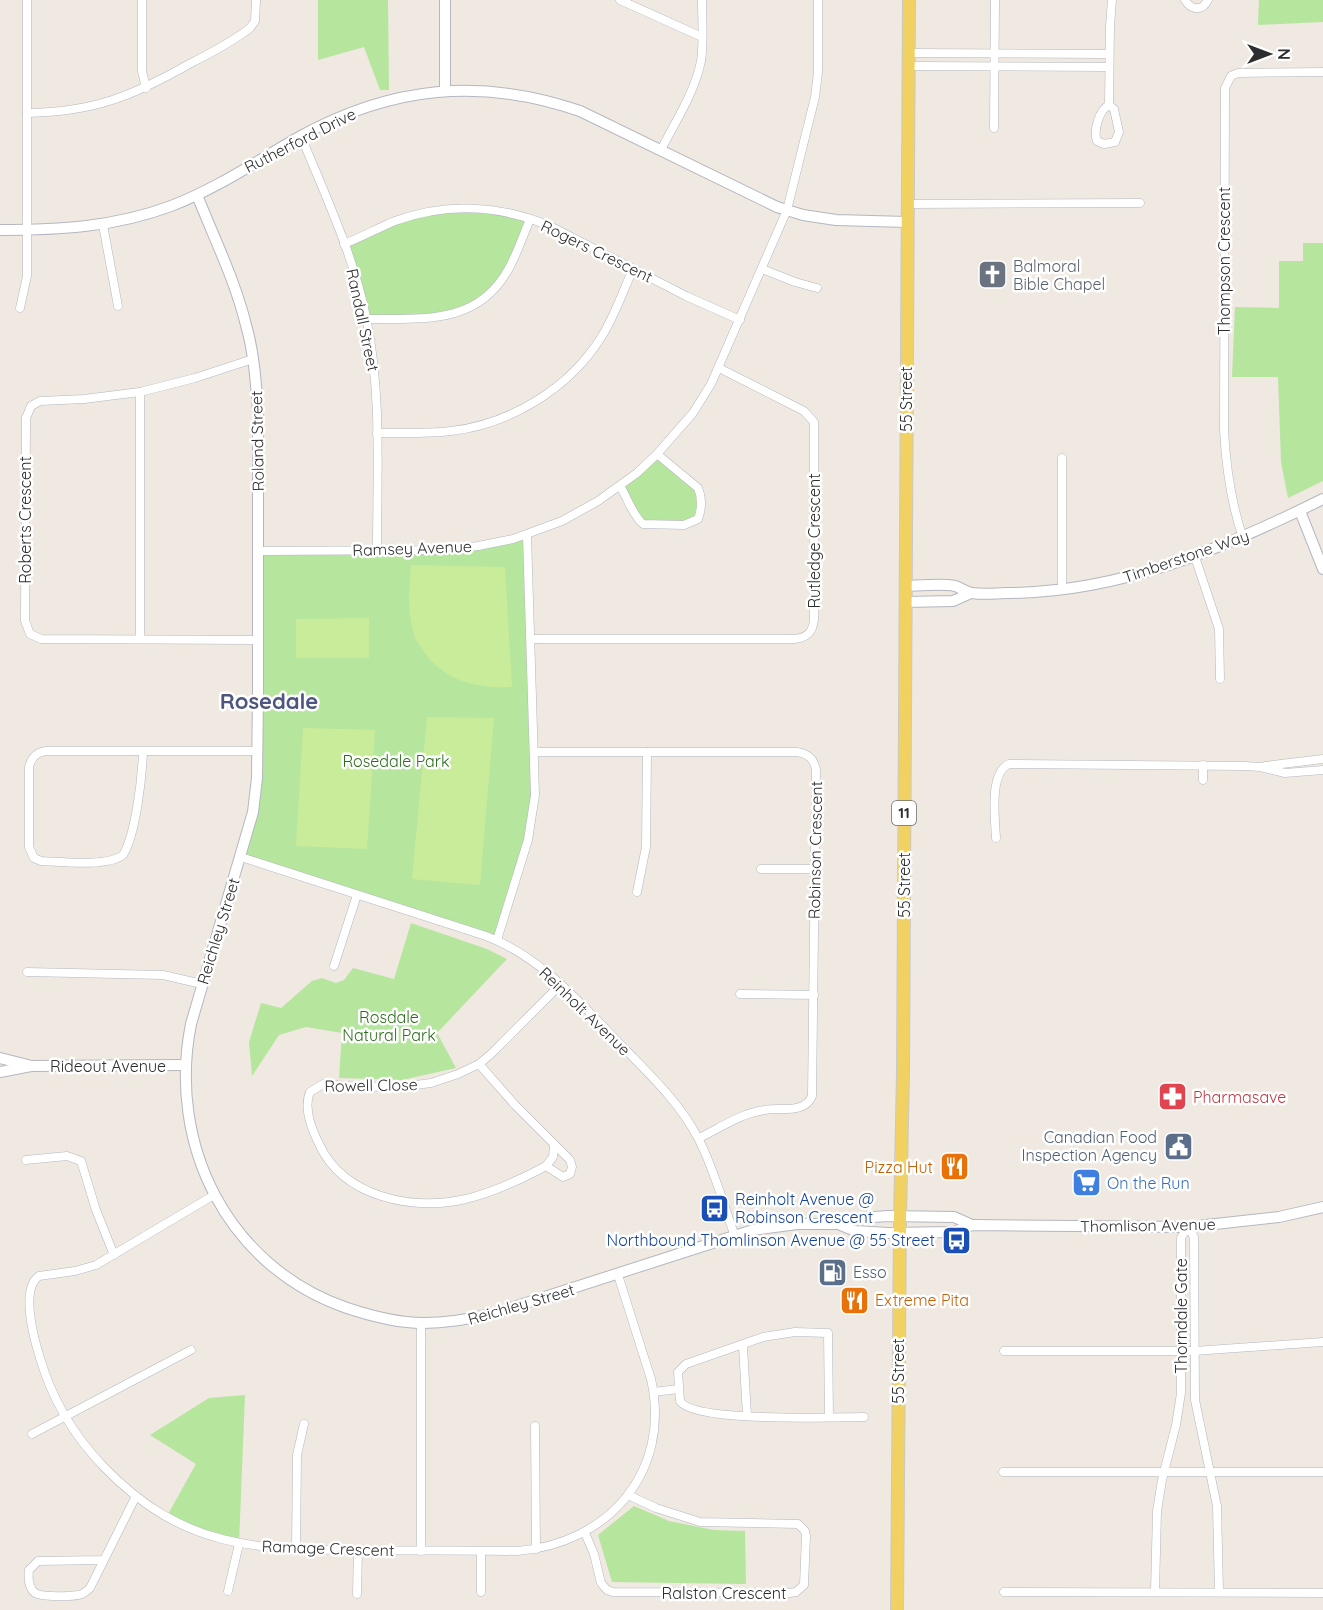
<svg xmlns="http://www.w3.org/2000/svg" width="1323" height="1610" viewBox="0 0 1323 1610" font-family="Quicksand,sans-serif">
  <rect width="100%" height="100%" fill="#efe9e1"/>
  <!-- green -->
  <g fill="#b6e59e">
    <path d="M318 0H388L389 90H380L364 47 318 60Z"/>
    <path d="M1259 0H1323V22L1258 25Z"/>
    <path d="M463 208 530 219 501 281 462 312 366 319 344 244 395 221Z"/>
    <path d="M1303 243H1323V481L1288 498 1281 462 1278 377H1232L1235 307 1279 308V261H1303Z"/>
    <path d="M657 454 701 495 695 521 646 525 620 486Z"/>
    <path d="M527 536 533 811 497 940 241 857 253 812 258 551 459 549Z"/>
    <path d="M411 923 487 949 507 959 437 1033 456 1068 402 1080 339 1078 342 1033 306 1027 279 1035 252 1076 249 1042 261 1003 281 1008 312 981 322 978 336 983 344 980 353 968 394 979Z"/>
    <path d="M245 1395 239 1544 167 1516 196 1464 150 1435 209 1398Z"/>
    <path d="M634 1506 669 1521 714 1530 745 1531 746 1584 612 1582 598 1535Z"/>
  </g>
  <!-- pitch -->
  <g fill="#c9ec9a">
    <path d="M411 565 505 567 512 687C477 689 443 681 423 650 420 645 415 640 414 634 407 612 409 588 411 565Z"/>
    <path d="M369 618V658H296V619Z"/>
    <path d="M427 717 494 718 480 885 412 879Z"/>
    <path d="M303 728 375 730 367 849 296 846Z"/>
  </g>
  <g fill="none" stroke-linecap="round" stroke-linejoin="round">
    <defs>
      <g id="street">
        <path d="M142 0V71L146 88"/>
        <path d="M620 0 702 37"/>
        <path d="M1185 0C1191 10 1202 12 1208 0"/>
        <path d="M909 53 1109 54"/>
        <path d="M909 66 1109 67"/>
        <path d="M1109 105 1114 109 1119 132 1115 142 1104 144 1097 141C1093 131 1099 110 1109 105L1110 26 1112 0"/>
        <path d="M27 113C94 112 133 96 191 63 211 53 232 42 250 28L255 21 256 0"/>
        <path d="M994 128 995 0"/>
        <path d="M301 136C325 195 353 254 366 317 382 393 377 472 377 550"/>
        <path d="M661 150C675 122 695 92 701 61 704 41 702 20 702 0"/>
        <path d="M907 204 1140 203"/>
        <path d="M103 225 118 306"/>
        <path d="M344 244C362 237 378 228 395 221 447 202 501 205 552 227L686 296 740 320"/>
        <path d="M762 269 795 282 817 288"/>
        <path d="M20 308 27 276V0"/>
        <path d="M366 319C421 318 477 326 508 270 517 254 523 236 530 219"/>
        <path d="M253 359 195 378 140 392 84 399 40 401 31 406 26 418 25 621 30 634 41 639 258 640"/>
        <path d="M377 433C402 433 427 434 451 431 511 424 570 388 602 336 615 315 623 291 633 269"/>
        <path d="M620 486C627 497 633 516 643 524L684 525 698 519C702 509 702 497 698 488L657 454"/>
        <path d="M1243 538C1231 503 1226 467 1224 430L1225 88 1231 76 1238 73 1323 72"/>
        <path d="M258 551 444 550 478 546 513 539 562 521 598 501 637 473 657 454 693 413 711 384 787 210 815 97 818 72V0"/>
        <path d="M1195 557 1219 629 1220 679"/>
        <path d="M1062 589V458"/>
        <path d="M140 639V392"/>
        <path d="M531 639H794C807 638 813 632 814 619V422L804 411 719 368"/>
        <path d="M143 752C142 777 136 834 123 855 107 867 62 862 41 861L34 858 29 847V767C31 758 37 752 46 751H257"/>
        <path d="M534 752H797C808 754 814 758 816 770L812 1096C805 1114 781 1107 765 1110 741 1113 720 1128 699 1138"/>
        <path d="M1203 765V780"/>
        <path d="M1265 766 1323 759"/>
        <path d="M996 838C995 818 989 773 1009 764L1245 766 1260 767 1285 773 1323 770"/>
        <path d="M241 857 486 936C542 957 582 1005 623 1047 650 1075 680 1103 698 1138 714 1168 723 1204 735 1236"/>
        <path d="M761 869H815"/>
        <path d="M637 892 646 847 647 752"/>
        <path d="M497 940 528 840 535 795 527 536"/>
        <path d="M334 966 357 895"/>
        <path d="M27 972 163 975 202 984"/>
        <path d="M740 994 814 995"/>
        <path d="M479 1064 515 1105 570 1160 572 1167 570 1174 563 1177 546 1166"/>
        <path d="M554 1145 553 1157 546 1166C522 1179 493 1192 466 1199 413 1211 344 1198 319 1144 312 1130 303 1108 310 1092L323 1084 361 1087 408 1086 431 1083 458 1074 479 1064 491 1054 561 984"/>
        <path d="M26 1160 67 1156 81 1161 96 1210 114 1255"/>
        <path d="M214 1195 96 1265 75 1271 39 1276C20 1289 34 1339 40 1358 52 1399 74 1436 104 1467 183 1549 256 1550 362 1550 414 1551 466 1550 517 1551 608 1544 672 1472 651 1379L618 1275"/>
        <path d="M743 1346 747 1416"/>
        <path d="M1004 1351H1194L1323 1342"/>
        <path d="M654 1392 678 1389"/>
        <path d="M829 1417 828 1333 795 1332 763 1337 686 1364 678 1372 680 1401C693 1423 835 1417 864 1417"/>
        <path d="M535 1426 536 1549"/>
        <path d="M32 1434 191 1350"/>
        <path d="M1003 1472H1323"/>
        <path d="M585 1533 594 1554 601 1583 607 1590 613 1592 789 1593 796 1592 804 1585 806 1536 805 1531 798 1524 700 1522 656 1508 628 1495"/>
        <path d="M296 1549 297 1455 304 1424"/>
        <path d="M421 1551V1323"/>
        <path d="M481 1551V1592"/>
        <path d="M102 1560 38 1561 29 1570C28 1578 29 1588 35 1593 41 1597 75 1597 82 1594 86 1592 87 1591 90 1588L136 1496"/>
        <path d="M228 1591 239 1544"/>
        <path d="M1004 1592 1323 1593"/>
        <path d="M1155 1592 1157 1511 1162 1480 1176 1425 1181 1393V1238L1188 1227 1194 1237 1195 1400 1217 1506 1219 1592"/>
        <path d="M357 1594 358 1550"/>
      </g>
      <g id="secondary">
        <path d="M445 0V90"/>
        <path d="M197 195C214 238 235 280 246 325 254 353 256 382 258 412V694L257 778 253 812 191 1024C167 1145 228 1267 347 1308 371 1316 398 1323 423 1323 448 1323 471 1319 495 1313L753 1230 797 1224H838L859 1218 888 1216 954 1217 972 1225"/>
        <path d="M0 230C59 230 115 227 171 206 216 189 257 161 299 137 391 86 481 77 580 111L777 207 803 215 836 220 907 222"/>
        <path d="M1300 511 1323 569"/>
        <path d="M905 586C921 586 940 583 955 586 961 588 966 592 972 593 984 595 997 593 1009 593 1122 592 1224 548 1323 499"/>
        <path d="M905 602 953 601 971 593"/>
        <path d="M0 1058 28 1065"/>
        <path d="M0 1072 31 1066 185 1065"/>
        <path d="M838 1224 855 1231 888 1233 954 1232 972 1225 1188 1227 1279 1217 1323 1207"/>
      </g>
      <path id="primary" d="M897 1610 900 1217 903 1073 909 0"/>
    </defs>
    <!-- street casing -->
    <use href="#street" stroke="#b4b7c1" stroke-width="9"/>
    <!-- secondary casing -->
    <use href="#secondary" stroke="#b4b7c1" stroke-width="12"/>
    <!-- primary casing -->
    <use href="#primary" stroke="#c9c9c9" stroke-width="14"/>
    <!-- street -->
    <use href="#street" stroke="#fff" stroke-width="8"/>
    <!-- secondary -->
    <use href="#secondary" stroke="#fff" stroke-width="10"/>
    <!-- primary -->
    <use href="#primary" stroke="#f2d163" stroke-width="12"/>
  </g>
  <!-- icons -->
  <defs>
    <symbol id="church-square" viewBox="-11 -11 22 22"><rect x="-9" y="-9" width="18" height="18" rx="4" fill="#6b7280" stroke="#fff"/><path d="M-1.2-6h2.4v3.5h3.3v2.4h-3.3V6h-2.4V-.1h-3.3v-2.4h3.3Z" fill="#fff"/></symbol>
    <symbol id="pharmacy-square" viewBox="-11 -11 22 22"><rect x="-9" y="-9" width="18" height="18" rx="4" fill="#e0444e" stroke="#fff"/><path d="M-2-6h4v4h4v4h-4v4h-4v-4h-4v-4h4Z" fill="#fff"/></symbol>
    <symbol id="civic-square" viewBox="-11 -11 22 22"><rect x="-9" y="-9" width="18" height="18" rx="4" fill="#5c6f8a" stroke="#fff"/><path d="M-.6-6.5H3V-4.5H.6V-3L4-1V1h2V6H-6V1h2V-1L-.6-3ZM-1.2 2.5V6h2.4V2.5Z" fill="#fff"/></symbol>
    <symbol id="restaurant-square" viewBox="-11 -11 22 22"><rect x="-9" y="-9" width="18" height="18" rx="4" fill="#e8710a" stroke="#fff"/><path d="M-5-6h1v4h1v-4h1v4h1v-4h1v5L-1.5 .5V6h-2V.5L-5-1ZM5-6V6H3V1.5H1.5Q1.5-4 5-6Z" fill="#fff"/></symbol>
    <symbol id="supermarket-square" viewBox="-11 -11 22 22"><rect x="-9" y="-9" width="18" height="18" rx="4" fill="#3f7fe0" stroke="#fff"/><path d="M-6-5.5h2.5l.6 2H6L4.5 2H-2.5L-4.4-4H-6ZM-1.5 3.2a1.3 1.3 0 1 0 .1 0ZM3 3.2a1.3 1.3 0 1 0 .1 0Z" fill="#fff"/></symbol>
    <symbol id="bus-square" viewBox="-11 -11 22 22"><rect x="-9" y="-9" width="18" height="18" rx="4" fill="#1a4fb4" stroke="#fff"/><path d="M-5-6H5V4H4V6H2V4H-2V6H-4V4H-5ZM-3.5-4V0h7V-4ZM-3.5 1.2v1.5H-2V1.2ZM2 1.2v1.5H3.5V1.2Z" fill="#fff"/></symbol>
    <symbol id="fuel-square" viewBox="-11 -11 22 22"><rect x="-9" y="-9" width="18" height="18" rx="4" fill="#5c6f8a" stroke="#fff"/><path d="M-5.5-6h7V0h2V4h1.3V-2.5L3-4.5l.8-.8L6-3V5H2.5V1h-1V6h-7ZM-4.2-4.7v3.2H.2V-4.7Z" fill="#fff"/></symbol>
  </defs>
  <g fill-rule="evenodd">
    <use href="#church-square" x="976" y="258" width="33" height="33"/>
    <use href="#pharmacy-square" x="1156" y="1080" width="33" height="33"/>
    <use href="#civic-square" x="1162" y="1130" width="33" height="33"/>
    <use href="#restaurant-square" x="938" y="1150" width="33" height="33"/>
    <use href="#supermarket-square" x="1070" y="1166" width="33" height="33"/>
    <use href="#bus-square" x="698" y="1192" width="33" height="33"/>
    <use href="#bus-square" x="940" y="1224" width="33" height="33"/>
    <use href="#fuel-square" x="816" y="1256" width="33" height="33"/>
    <use href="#restaurant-square" x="838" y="1284" width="33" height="33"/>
  </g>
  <g text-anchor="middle" stroke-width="5" stroke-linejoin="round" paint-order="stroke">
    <!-- shield labels -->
    <rect fill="#fff" stroke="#6d6d6d" stroke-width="1.5" x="892" y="801" width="24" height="24" rx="4.5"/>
    <g font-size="15" font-weight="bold" fill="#2e2e2e">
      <text x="904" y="818">11</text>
    </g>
    <!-- street labels -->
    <g font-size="16" fill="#2e2e2e" stroke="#fff">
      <text transform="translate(300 140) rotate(-27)" y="6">Rutherford Drive</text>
      <text transform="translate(597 251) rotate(26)" y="6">Rogers Crescent</text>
      <text transform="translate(1224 261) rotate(-90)" y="6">Thompson Crescent</text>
      <text transform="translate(363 320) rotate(78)" y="6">Randall Street</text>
      <text transform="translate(906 399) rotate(-90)" y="6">55 Street</text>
      <text transform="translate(257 441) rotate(-91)" y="6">Roland Street</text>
      <text transform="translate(25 520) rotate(-90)" y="6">Roberts Crescent</text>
      <text transform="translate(814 541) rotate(-90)" y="6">Rutledge Crescent</text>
      <text transform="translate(412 548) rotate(-2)" y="6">Ramsey Avenue</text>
      <text transform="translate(1186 556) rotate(-19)" y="6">Timberstone Way</text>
      <text transform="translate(815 850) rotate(-89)" y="6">Robinson Crescent</text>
      <text transform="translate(904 885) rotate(-90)" y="6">55 Street</text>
      <text transform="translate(218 931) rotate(-73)" y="6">Reichley Street</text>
      <text transform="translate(585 1011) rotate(44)" y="6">Reinholt Avenue</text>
      <text x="108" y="1072">Rideout Avenue</text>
      <text transform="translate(371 1085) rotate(-1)" y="6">Rowell Close</text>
      <text transform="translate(1148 1225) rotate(-1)" y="6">Thomlison Avenue</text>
      <text transform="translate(521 1304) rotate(-16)" y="6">Reichley Street</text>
      <text transform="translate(1181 1316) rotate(-90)" y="6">Thorndale Gate</text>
      <text transform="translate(898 1371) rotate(-90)" y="6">55 Street</text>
      <text transform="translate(328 1548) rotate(2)" y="6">Ramage Crescent</text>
      <text x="724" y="1599">Ralston Crescent</text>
    </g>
    <!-- worship labels -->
    <g font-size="16" fill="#5b616d" stroke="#fff" text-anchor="start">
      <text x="1013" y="272">Balmoral<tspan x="1013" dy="18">Bible Chapel</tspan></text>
    </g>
    <!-- park labels -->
    <g font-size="16" fill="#2c6e1b" stroke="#fff">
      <text x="396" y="767">Rosedale Park</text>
      <text x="389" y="1023">Rosdale<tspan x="389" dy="18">Natural Park</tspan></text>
    </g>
    <!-- health labels -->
    <g font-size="16" fill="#be3a42" stroke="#fff" text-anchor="start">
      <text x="1193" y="1103">Pharmasave</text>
    </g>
    <!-- service labels -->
    <g font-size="16" fill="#4e5e75" stroke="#fff" text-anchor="end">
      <text x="1157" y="1143">Canadian Food<tspan x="1157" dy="18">Inspection Agency</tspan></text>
      <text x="853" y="1278" text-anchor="start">Esso</text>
    </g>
    <!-- food labels -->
    <g font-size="16" fill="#c56008" stroke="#fff" text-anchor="end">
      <text x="933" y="1173">Pizza Hut</text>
      <text x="875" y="1306" text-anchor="start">Extreme Pita</text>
    </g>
    <!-- shop labels -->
    <g font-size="16" fill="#366cbe" stroke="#fff" text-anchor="start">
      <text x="1107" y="1189">On the Run</text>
    </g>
    <!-- transit labels -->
    <g font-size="16" fill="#164399" stroke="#fff" text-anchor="start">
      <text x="735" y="1205">Reinholt Avenue @<tspan x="735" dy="18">Robinson Crescent</tspan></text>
      <text x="935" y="1246" text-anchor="end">Northbound Thomlinson Avenue @ 55 Street</text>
    </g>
    <!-- district labels -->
    <g font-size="22" font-weight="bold" fill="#4d5680" stroke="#fff">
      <text x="269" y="709">Rosedale</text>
    </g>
  </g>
  <!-- north arrow -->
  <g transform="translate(1269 54) rotate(90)" stroke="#ffffff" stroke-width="4.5" paint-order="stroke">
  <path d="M0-4.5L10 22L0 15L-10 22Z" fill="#2e2e2e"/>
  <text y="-9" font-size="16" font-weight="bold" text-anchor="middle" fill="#2e2e2e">N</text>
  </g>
</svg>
